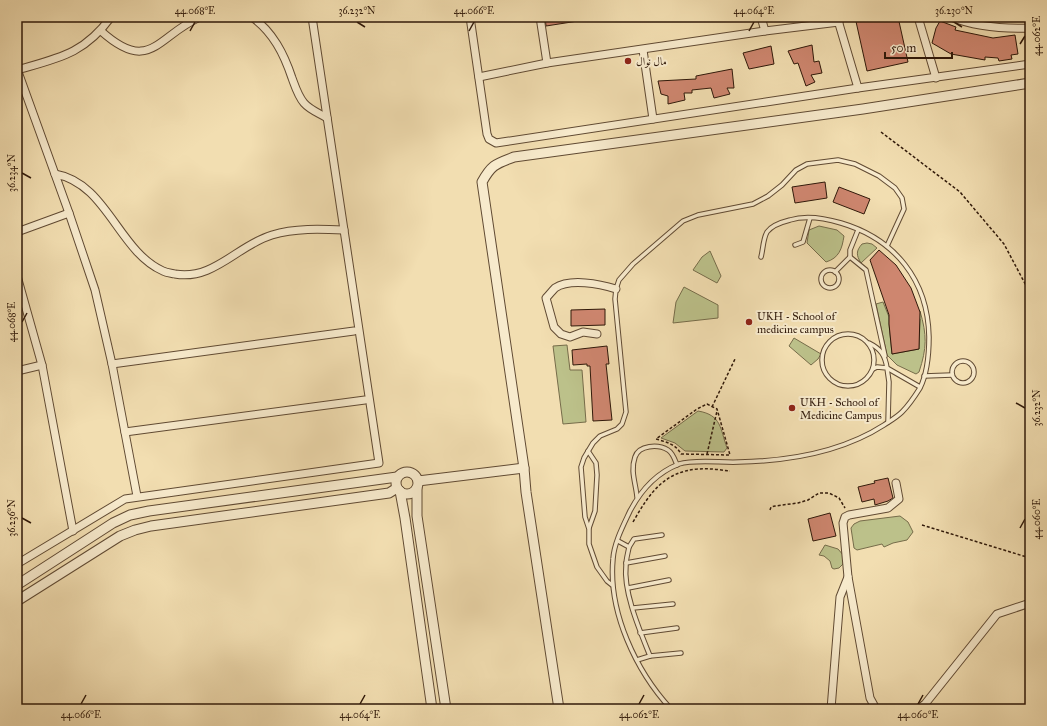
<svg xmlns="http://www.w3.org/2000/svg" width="1047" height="726" viewBox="0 0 1047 726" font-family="'IM FELL Great Primer',Amiri,serif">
  <rect width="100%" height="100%" fill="#f2deb1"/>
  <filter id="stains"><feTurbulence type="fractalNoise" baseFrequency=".005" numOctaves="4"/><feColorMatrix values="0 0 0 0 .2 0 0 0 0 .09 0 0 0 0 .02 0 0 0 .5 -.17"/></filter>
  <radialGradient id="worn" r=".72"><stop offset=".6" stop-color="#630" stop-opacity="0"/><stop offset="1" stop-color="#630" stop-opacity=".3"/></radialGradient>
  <!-- green -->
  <g fill="#bcc18a" stroke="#766c4a">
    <path d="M819 226 837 230 844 236C842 249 839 258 826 262L807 243 809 230Z"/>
    <path d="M867 243 872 244 877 248 861 263C856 255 856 251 862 244Z"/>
    <path d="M710 251 721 276 717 283 693 270 702 257Z"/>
    <path d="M684 287 718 305V318L673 323 676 302Z"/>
    <path d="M883 302 889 317V324L892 354 919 349 920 319H914L913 312 920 311C927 335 927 348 919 372L916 374 897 365 887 355 876 304Z"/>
    <path d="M794 338 821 354 818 359 811 365 789 346Z"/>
    <path d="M567 345 570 370H582L586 422 563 424 553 346Z"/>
    <path d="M698 411C722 415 720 429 727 448L724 452 685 451 675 443 661 438Z"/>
    <path d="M900 516 908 522 913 532 907 540 893 543 884 547 882 544 857 550 854 548 851 528 854 524 860 521Z"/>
    <path d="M825 545 838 549 844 556 843 564 839 568 834 569 832 568 830 561 824 556 819 555Z"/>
  </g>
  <!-- building -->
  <g fill="#ce866f" stroke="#2f1809">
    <path d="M545 17H577L578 21 546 26Z"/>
    <path d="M855 17H898L908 62 867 71Z"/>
    <path d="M940 21 956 27 955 30 993 38 1015 35 1018 54 1011 55 1012 59 999 61 998 58 985 57V60L951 54 932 43 936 28Z"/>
    <path d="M812 45 814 62 819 61 822 73 811 75 815 82 806 86 798 63 794 64 788 51Z"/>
    <path d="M771 46 774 64 749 69 743 53Z"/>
    <path d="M732 69 734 88H727L730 94 714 98 711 88 692 90V93H684L685 100 668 104V96L661 94 658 81 696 79V76Z"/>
    <path d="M825 182 827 198 795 203 792 187Z"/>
    <path d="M839 187 870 199 864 214 833 202Z"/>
    <path d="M879 250 896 265 911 288 920 312 919 349 892 354 889 324V315L870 260Z"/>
    <path d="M605 309V325L571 326V310Z"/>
    <path d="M607 346 609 364H606L612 420 593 421 590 366H587V364L573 365 572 350Z"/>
    <path d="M888 478 893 498 888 501 875 505 874 499 862 502 858 487 875 483 874 481Z"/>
    <path d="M830 513 836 536 813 541 808 519Z"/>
  </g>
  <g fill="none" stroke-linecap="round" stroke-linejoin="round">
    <defs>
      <g id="service">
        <path d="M858 230 850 250V257L866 270 885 356"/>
        <path d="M795 245 803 242 810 218"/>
        <circle cx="830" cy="279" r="9"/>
        <path d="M835 272 850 257"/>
        <circle cx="848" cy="360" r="26"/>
        <path d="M869 343C881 349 885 355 887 368L920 387"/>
        <circle cx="963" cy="372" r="11"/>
        <path d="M873 369 877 367 887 368 889 382 888 422"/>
        <path d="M924 376 952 375"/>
        <path d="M588 451 596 463 597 475 595 511 589 528"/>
        <path d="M637 497C636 484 630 471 635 457 639 445 658 444 668 450 673 453 675 460 677 465"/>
        <path d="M618 541 629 547C628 553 626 559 626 565 623 592 640 631 650 656L637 660"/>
        <path d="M629 547 634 539 662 535"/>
        <path d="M626 563 665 556"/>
        <path d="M612 585 607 581 597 567 589 544V529L585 517 581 467 584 458 593 443 600 436 617 429 622 424 626 412 615 299 616 289 619 280 633 264 683 221 698 215 753 204 768 196 782 185 796 170 807 164 838 160 855 164 879 176 895 188 902 198 904 209 887 246"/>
        <path d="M628 588 669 580"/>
        <path d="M633 608 673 604"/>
        <path d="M640 633 677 628"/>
        <path d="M650 656 681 653"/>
        <path d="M671 709C636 671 608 612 613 559 614 543 623 526 630 511 641 490 656 473 679 464 695 459 722 463 739 462 789 461 842 452 884 425 890 421 897 417 902 412 909 405 915 396 920 388 928 372 929 354 929 337 928 280 895 239 841 223 824 218 806 215 790 220 782 222 772 225 767 232 763 239 763 250 761 257"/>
      </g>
      <g id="minor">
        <path d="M252 17C273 32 284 54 292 78 295 86 298 96 304 103 310 110 319 113 327 118"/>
        <path d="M470 17 487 134 489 139 496 143 858 88 1030 64"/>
        <path d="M540 17 547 63"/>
        <path d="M761 17 765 31"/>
        <path d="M837 17 858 88"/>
        <path d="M918 17 936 78"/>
        <path d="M951 17C976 27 1003 29 1030 28"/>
        <path d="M101 31C150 75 157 36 200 17"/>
        <path d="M643 50 653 119"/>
        <path d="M17 69 69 213 95 290 112 364 137 496"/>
        <path d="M17 70C59 58 84 54 111 17"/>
        <path d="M479 77 547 63 765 31 839 22"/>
        <path d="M55 174C107 183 118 251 163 271 167 273 171 273 175 274 213 281 238 245 272 235 295 228 320 229 344 230"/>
        <path d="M17 232 69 213"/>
        <path d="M17 276 42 365 73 531"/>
        <path d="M597 334 583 332 570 337 561 334 554 327 546 298C549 295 552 291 555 288 570 278 600 284 616 289"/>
        <path d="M112 364 354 331"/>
        <path d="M17 371 42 365"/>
        <path d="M125 432 365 400"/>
        <path d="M17 564 125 499 379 463 312 17"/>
        <path d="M831 709 840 597 848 577"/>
        <path d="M876 709 870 698 848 577 843 523 845 517 849 515 888 508 899 499 896 483"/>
        <path d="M918 709 925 704 997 614 1030 603"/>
      </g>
      <g id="tertiary">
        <circle cx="407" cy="483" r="11"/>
        <path d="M418 481 524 468"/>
        <path d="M417 489V516L446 709"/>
        <path d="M400 491 405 518 432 709"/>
        <path d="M17 585 113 523 130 515 149 511 397 477"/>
        <path d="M17 601 120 536 135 530 151 526 389 493 397 488"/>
        <path d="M559 709 526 492 524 468 482 182C492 164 496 164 514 157L863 109 1030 83"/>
      </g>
    </defs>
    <!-- service casing -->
    <use href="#service" stroke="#604a33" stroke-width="5.5"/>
    <!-- minor casing -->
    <use href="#minor" stroke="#604a33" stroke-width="9"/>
    <!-- tertiary casing -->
    <use href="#tertiary" stroke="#604a33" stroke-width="11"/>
    <!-- path -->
    <g stroke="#2f1809" stroke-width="1.5" stroke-dasharray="3 2" stroke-linecap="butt">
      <path d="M881 132 960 192 1004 244 1030 293"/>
      <path d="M707 404 717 409 730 455 681 454C676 444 666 442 656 439L697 409Z"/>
      <path d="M712 407 735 359"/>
      <path d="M707 454 717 411"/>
      <path d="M770 510 771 507 775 506 798 503 808 500 819 493H829L839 498 845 508"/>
      <path d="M633 522C649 494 664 471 699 469 709 468 720 470 730 471"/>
      <path d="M922 525 1030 558"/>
    </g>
    <!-- service -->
    <use href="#service" stroke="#f7eacc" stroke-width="3.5"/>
    <!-- minor -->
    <use href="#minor" stroke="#f7eacc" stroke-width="7"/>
    <!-- tertiary -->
    <use href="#tertiary" stroke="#f7eacc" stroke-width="9"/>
  </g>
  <!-- ticks -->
  <path fill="none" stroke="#2f1809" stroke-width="1.5" d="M357 22 365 27M954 22 962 27M190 31 195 22M469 31 474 22M749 31 754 22M1020 44 1025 36M22 173 31 178M22 322 27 313M1016 403 1025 408M22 518 31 523M1020 528 1025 519M81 704 86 695M360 704 365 695M639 704 644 695M918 704 923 695"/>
  <!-- markers -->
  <g fill="#8f2418" stroke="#f7eacc" stroke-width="1.5">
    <circle cx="628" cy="61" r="4"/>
    <circle cx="749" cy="322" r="4"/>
    <circle cx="792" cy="408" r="4"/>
  </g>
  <g text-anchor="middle" stroke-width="4" stroke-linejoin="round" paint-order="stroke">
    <!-- poi labels -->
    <g font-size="11" fill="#2f1809" stroke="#f7eacc" text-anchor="start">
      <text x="636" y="65">مال نوال</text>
      <text x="757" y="320">UKH - School of<tspan x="757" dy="13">medicine campus</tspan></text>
      <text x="800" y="406">UKH - School of<tspan x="800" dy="13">Medicine Campus</tspan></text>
    </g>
  </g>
  <!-- margin -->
  <rect width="1047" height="726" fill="none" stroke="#f2deb1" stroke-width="44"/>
  <!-- scale -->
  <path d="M885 52v6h67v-6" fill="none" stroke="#2f1809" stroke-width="2"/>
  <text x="891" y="52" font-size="12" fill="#2f1809" stroke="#f7eacc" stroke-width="3" paint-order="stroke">50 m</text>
  <rect x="22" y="22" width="1003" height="682" fill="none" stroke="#2f1809" stroke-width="1.5"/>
  <g font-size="10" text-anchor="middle" fill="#2f1809">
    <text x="195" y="14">44.068°E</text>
    <text x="357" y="14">36.232°N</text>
    <text x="474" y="14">44.066°E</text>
    <text x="754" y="14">44.064°E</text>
    <text x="954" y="14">36.230°N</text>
    <text transform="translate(1036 36) rotate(-90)" y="4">44.062°E</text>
    <text transform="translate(11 173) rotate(-90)" y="4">36.234°N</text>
    <text transform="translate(11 322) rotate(-90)" y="4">44.068°E</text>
    <text transform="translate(1036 408) rotate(-90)" y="4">36.232°N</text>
    <text transform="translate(11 518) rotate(-90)" y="4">36.236°N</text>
    <text transform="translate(1036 519) rotate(-90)" y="4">44.060°E</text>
    <text x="81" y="718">44.066°E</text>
    <text x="360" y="718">44.064°E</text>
    <text x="639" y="718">44.062°E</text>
    <text x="918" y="718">44.060°E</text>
  </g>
  <rect width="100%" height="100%" filter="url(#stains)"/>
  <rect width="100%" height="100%" fill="url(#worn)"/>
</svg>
